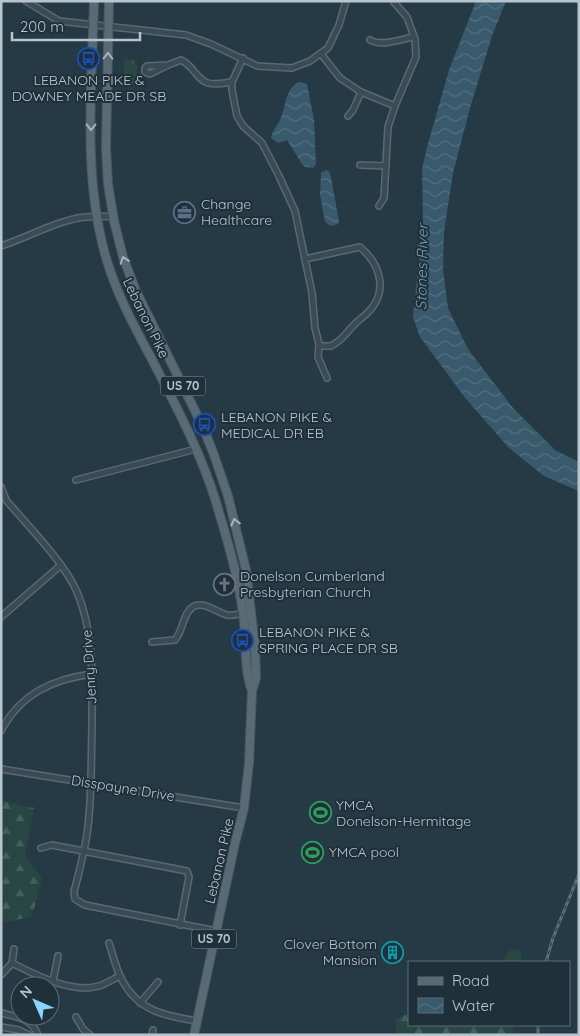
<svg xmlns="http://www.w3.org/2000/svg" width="580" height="1036" viewBox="0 0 580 1036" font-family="Quicksand,sans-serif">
  <defs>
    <pattern id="forest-firs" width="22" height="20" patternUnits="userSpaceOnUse" patternTransform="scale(1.25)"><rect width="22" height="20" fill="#284642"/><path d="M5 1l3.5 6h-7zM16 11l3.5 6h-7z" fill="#455f5c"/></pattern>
    <pattern id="park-dots" width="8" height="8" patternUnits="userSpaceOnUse" patternTransform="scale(1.25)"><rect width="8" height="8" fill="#284642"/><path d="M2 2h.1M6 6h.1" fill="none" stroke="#455f5c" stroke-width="1.8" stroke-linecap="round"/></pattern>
    <pattern id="water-waves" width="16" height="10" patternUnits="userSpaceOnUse" patternTransform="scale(1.25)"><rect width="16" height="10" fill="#385a6c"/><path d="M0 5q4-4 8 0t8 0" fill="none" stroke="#537080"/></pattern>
  </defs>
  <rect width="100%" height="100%" fill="#263a45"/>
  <!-- forest -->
  <g fill="url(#forest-firs)">
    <path d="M1 800 34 808 25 855 42 878 35 906 31 917 1 923Z"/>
    <path d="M514 949 520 951 522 958 520 962H504L507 952Z"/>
    <path d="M409 1013V1025H512L514 1034 396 1035V1019Z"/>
  </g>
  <!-- park -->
  <path fill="url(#park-dots)" d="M124 59 137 60 136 83H124Z"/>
  <!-- pitch -->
  <path fill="#284642" d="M127 64H134V80L127 79Z"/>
  <!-- water -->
  <g fill="url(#water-waves)">
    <path d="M476 1H506L492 36 470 108 453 173 444 232 443 269 448 308 468 349 513 408 555 450 579 462V491L544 476 509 448 466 399 420 337 413 317 423 222 422 169 427 147 449 70Z"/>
    <path d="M301 82 307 84 314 120 316 164 313 168 305 167 302 164 287 140 278 143 271 138C272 131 277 126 280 120 286 108 285 85 301 82Z"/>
    <path d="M326 170 329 171 331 177 339 222 338 224 331 226 325 222 320 195 321 173Z"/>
    <path d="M307 845 322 849 320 858 305 854Z"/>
  </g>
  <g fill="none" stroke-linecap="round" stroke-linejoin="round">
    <defs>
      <g id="street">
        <path d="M26 1 59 21 186 35 211 44 257 66 292 68 310 61 328 48 339 25 346 1"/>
        <path d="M370 40C381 47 401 39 414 37"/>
        <path d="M321 54 340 78 361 92 395 106"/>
        <path d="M243 58 232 82V90L237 116 243 126 262 143 279 176 295 211 312 293 315 328 319 344 318 357 327 378"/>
        <path d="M168 65 150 74 145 72V68L147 66 168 65 181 60C193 65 197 80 208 83 216 85 225 83 232 82"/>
        <path d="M348 116 353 110 361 92"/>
        <path d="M360 165 386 166"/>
        <path d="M379 206 384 198 388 127 395 106 416 57 415 39 407 17 393 1"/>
        <path d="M1 246C27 238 51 223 78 218 89 216 102 217 113 216"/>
        <path d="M305 259 360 247C378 262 388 287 372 308 368 313 363 317 358 321 350 328 345 337 336 343L331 346H319"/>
        <path d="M76 480 196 449"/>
        <path d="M1 487 6 500C28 526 64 562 77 592 95 634 92 683 92 727 91 760 92 793 88 826 86 848 79 871 74 892L75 899 85 905 216 931"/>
        <path d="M1 617 61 565"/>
        <path d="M152 642 175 640C182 632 182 621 188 612 198 596 215 612 227 615 233 616 238 614 243 613"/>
        <path d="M1 731C20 694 53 679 92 674"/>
        <path d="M1 769 244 808"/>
        <path d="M41 848 52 845 187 871 189 877 180 925"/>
        <path d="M109 943C113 955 116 969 122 980 138 1011 165 1016 197 1021"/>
        <path d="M12 963C35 975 73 994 99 986 106 984 113 979 120 976"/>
        <path d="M2 974 12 963 14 949"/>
        <path d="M53 981 58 956"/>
        <path d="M140 1003 158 982"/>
        <path d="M1 1013C17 1017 31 1018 38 1035"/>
        <path d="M76 1017 83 1029 90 1035"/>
        <path d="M1 1027 19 1030 29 1035"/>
        <path d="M152 1035 153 1030"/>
      </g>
      <g id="primary">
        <path d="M94 1C92 87 82 178 107 261 117 294 133 324 149 354 174 402 200 450 216 502 227 539 238 575 243 613 247 638 243 667 252 691"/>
        <path d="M109 1 106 147 108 184 114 221 123 257 136 291 202 425 213 452 228 496 246 570 255 646 256 678 252 691 249 763 244 808 235 843 194 1035"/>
      </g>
    </defs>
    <!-- street casing -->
    <use href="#street" stroke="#596871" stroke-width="8"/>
    <!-- primary casing -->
    <use href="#primary" stroke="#475760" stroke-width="10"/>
    <!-- street -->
    <use href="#street" stroke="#3a4b54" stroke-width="5"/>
    <!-- primary -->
    <use href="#primary" stroke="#586a74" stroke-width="8"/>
    <defs>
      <g id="rail">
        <path d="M546 962 553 938 579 874"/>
        <path d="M538 1025V1035"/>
      </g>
    </defs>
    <!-- rail casing -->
    <use href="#rail" stroke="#5c707b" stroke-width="3"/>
    <!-- rail -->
    <use href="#rail" stroke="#1f303a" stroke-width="1" stroke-dasharray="4" stroke-linecap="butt"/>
  </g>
  <!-- one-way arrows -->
  <defs><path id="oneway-chevron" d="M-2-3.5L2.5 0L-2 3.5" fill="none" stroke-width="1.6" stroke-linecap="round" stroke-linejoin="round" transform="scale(1.25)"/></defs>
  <g stroke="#a5b3bc">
    <use href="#oneway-chevron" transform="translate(108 56) rotate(-89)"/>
    <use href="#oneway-chevron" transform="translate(91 127) rotate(91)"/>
    <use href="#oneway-chevron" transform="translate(124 260) rotate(-109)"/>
    <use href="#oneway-chevron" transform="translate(235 522) rotate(-104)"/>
  </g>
  <!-- icons -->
  <defs>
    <symbol id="bus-ring" viewBox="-11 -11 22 22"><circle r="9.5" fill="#1f303a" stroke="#1a4fb4" stroke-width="1.5"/><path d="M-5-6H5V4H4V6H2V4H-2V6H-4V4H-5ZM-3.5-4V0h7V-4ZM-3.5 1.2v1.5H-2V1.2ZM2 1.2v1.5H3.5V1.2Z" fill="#1a4fb4"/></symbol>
    <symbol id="office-ring" viewBox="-11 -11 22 22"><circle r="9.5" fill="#1f303a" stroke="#5c6f8a" stroke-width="1.5"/><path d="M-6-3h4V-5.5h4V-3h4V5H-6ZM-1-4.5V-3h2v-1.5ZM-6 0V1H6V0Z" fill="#5c6f8a"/></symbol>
    <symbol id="church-ring" viewBox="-11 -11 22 22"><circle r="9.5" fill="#1f303a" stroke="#6b7280" stroke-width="1.5"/><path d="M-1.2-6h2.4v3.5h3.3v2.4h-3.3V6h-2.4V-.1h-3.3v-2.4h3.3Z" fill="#6b7280"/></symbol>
    <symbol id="stadium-ring" viewBox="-11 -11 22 22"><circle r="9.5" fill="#1f303a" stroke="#2e9e5b" stroke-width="1.5"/><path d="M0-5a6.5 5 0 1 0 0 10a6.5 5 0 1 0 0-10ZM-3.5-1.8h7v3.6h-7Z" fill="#2e9e5b"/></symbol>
    <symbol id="building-ring" viewBox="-11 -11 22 22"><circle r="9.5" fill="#1f303a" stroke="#0f9aa8" stroke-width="1.5"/><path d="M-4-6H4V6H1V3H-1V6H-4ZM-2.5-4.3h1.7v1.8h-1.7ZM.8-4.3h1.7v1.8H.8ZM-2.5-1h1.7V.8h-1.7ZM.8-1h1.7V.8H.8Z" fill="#0f9aa8"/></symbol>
  </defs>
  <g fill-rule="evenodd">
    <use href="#bus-ring" x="76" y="46" width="25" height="25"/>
    <use href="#office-ring" x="172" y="200" width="25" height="25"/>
    <use href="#bus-ring" x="192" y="412" width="25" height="25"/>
    <use href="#church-ring" x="212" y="572" width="25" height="25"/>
    <use href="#bus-ring" x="230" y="628" width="25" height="25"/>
    <use href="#stadium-ring" x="308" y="800" width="25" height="25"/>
    <use href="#stadium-ring" x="300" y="840" width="25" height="25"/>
    <use href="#building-ring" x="380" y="940" width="25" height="25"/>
  </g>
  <g text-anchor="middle" stroke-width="4" stroke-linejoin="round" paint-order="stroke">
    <!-- shield labels -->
    <g fill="#1f303a" stroke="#8a98a2" stroke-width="1">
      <rect x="160.5" y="376.5" width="45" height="19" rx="4"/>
      <rect x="191.5" y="929.5" width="45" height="19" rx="4"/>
    </g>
    <g font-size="12" font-weight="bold" fill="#b8c5ce">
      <text x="183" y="390">US 70</text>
      <text x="214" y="943">US 70</text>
    </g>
    <!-- poi labels -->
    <g font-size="14" fill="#b8c5ce" stroke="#1f303a" text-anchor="start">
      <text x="89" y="85" text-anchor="middle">LEBANON PIKE &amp;<tspan x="89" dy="16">DOWNEY MEADE DR SB</tspan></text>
      <text x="201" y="209">Change<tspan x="201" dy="16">Healthcare</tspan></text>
      <text x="221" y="422">LEBANON PIKE &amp;<tspan x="221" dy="16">MEDICAL DR EB</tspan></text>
      <text x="240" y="581">Donelson Cumberland<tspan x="240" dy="16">Presbyterian Church</tspan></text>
      <text x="259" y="637">LEBANON PIKE &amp;<tspan x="259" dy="16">SPRING PLACE DR SB</tspan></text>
      <text x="336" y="810">YMCA<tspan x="336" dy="16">Donelson-Hermitage</tspan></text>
      <text x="329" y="857">YMCA pool</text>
      <text x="377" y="949" text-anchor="end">Clover Bottom<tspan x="377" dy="16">Mansion</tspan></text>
    </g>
    <!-- street labels -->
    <g font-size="14" fill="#b8c5ce" stroke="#1f303a">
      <text transform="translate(146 318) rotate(64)" y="5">Lebanon Pike</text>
      <text transform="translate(89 667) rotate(-94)" y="5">Jenry Drive</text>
      <text transform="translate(123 788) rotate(9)" y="5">Disspayne Drive</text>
      <text transform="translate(219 861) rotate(-77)" y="5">Lebanon Pike</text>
    </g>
    <!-- water labels -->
    <g font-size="15" font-style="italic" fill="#769eb2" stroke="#1f303a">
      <text transform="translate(422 267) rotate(-89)" y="5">Stones River</text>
    </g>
  </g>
  <!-- border -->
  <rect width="580" height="1036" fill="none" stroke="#b8c5ce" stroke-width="5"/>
  <!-- legend -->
  <rect x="408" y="961" width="162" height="65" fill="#1f303a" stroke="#5c6c75"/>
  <rect x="418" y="977" width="25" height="8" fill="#586a74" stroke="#5c6c75"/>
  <text x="452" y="986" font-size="15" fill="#b8c5ce">Road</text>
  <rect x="418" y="998" width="25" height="15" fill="url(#water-waves)" stroke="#5c6c75"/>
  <text x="452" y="1011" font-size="15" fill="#b8c5ce">Water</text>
  <!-- north arrow -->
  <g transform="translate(35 1001) rotate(315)"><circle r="24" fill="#1f303a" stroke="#5c6c75"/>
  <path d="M0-4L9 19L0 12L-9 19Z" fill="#8cd2fe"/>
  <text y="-8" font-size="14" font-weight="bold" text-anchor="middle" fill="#b8c5ce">N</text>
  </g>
  <!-- scale -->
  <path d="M12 32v8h128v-8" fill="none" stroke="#b8c5ce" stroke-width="2.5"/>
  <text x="20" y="32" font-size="15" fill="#b8c5ce" stroke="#1f303a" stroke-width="4" paint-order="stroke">200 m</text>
</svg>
